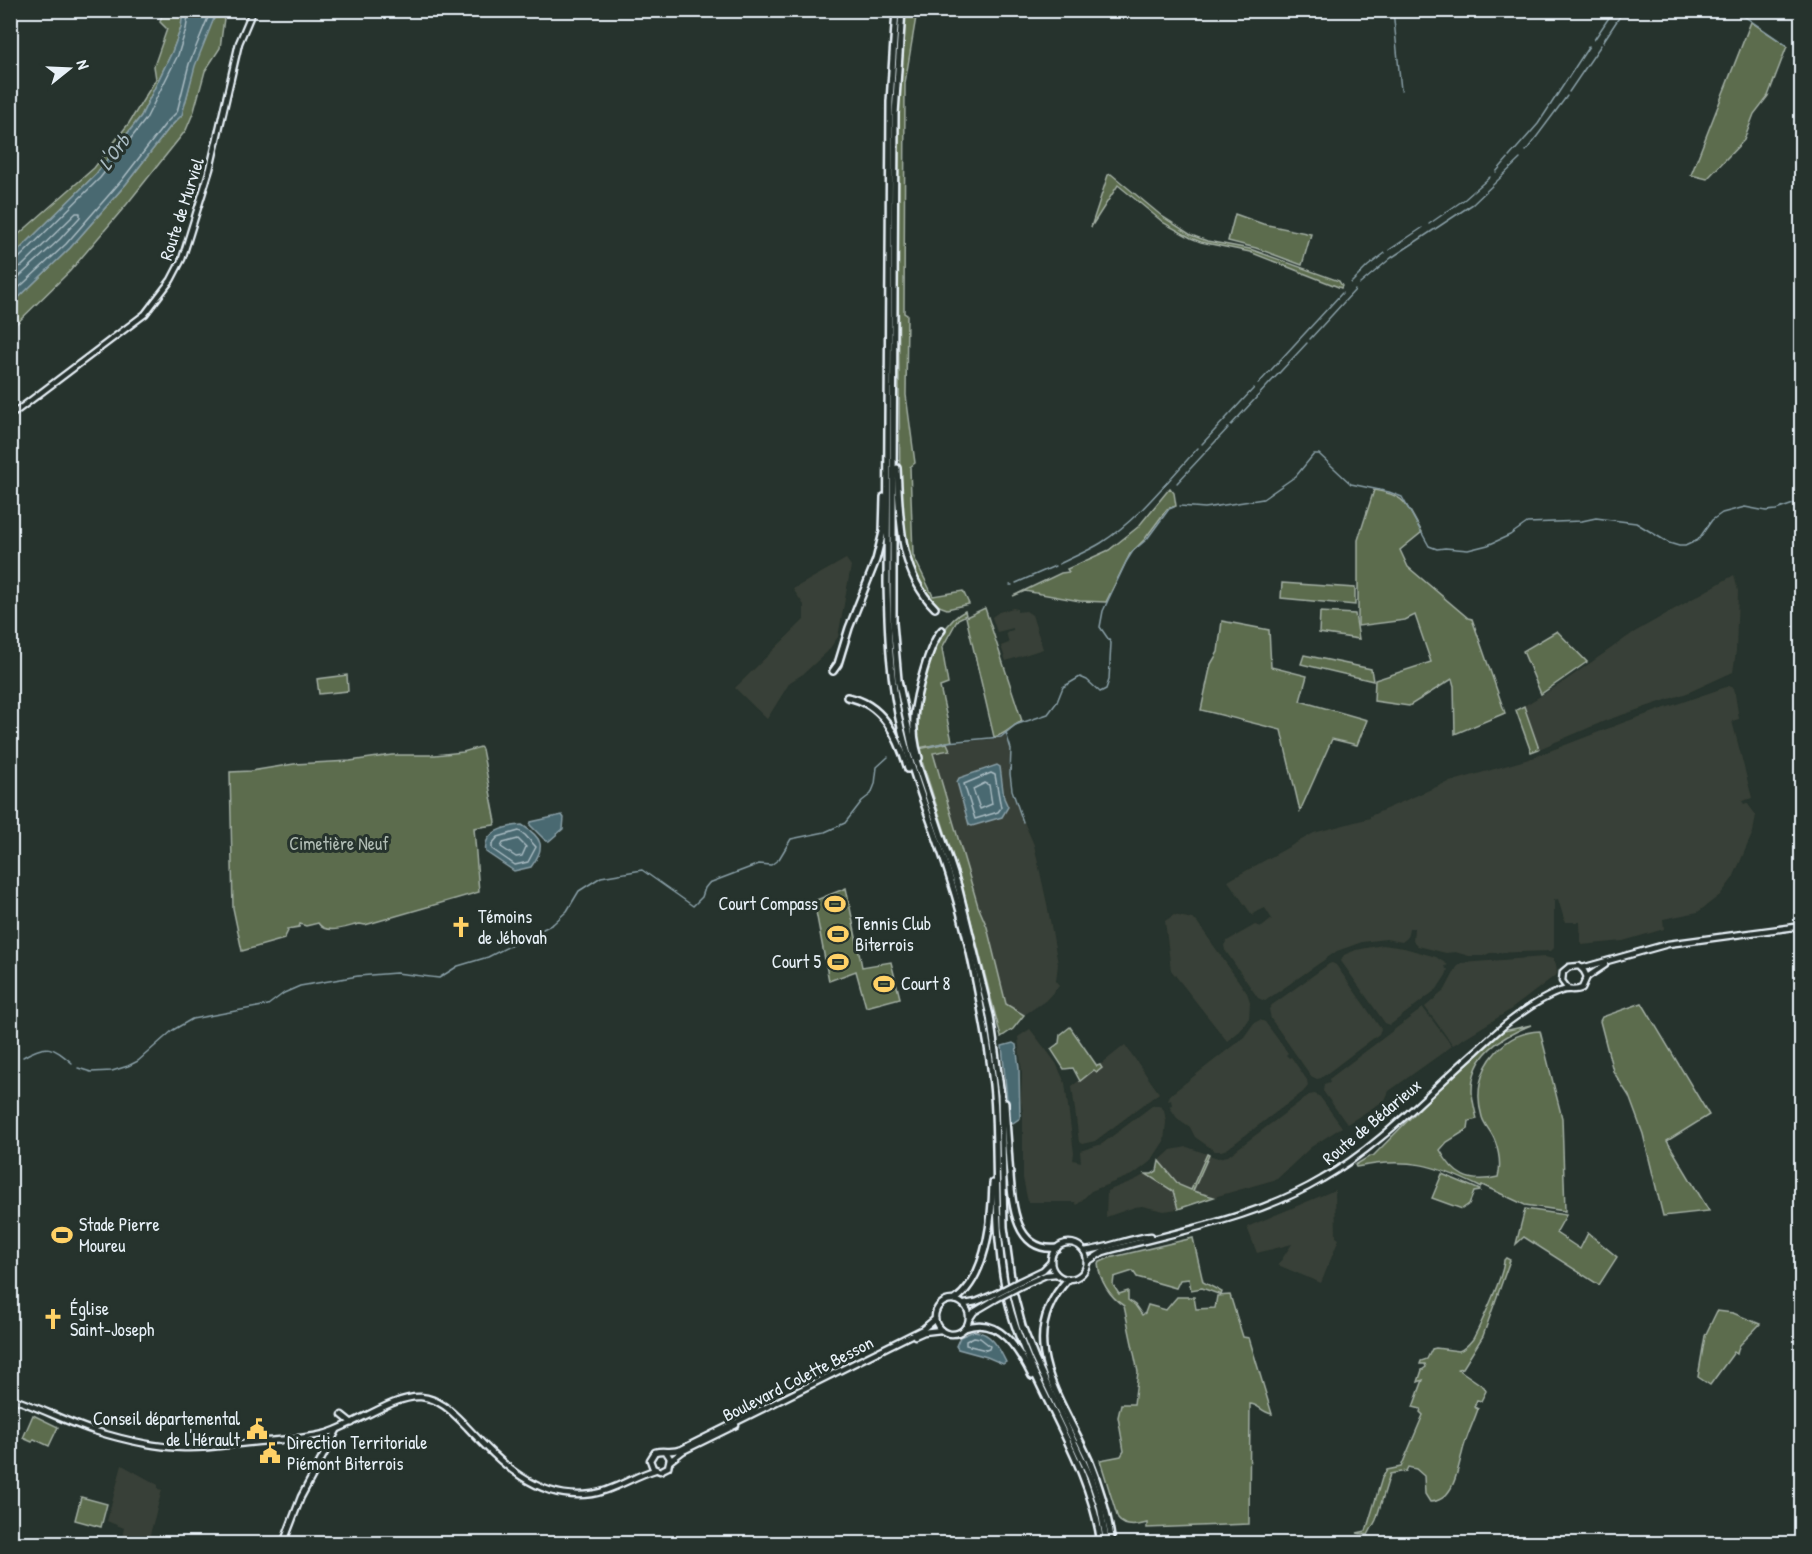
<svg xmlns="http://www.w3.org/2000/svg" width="1812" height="1554" viewBox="0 0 1812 1554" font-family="'Patrick Hand',sans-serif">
  <rect width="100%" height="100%" fill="#26332d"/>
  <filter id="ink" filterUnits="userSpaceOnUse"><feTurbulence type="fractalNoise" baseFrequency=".0167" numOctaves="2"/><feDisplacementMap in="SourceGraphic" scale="12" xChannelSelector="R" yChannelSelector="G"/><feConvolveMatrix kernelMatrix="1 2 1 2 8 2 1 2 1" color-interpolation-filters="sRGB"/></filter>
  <g filter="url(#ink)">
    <!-- built -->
    <g fill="#394037">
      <path d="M846 559 851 566 838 637 827 652 803 674 790 682 767 719 735 688 804 620V605L793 589Z"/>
      <path d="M1734 575 1738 591 1736 651 1733 672 1687 693 1607 720 1539 749 1524 706 1559 685 1633 633Z"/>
      <path d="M1013 608 1017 609V612L1026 611 1032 615 1043 649 1006 661 1001 646 1009 643 1006 632 1013 630V628L997 632 992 617 999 612Z"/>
      <path d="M1729 686 1734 688 1739 719 1732 721 1752 798 1742 801 1744 804 1747 803 1756 815 1753 832 1733 878 1720 895 1698 912 1663 919 1664 929 1623 941 1581 945 1580 922H1565L1558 899 1554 900V948L1551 951 1490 953 1483 956H1469L1455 952 1446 953 1418 946 1413 941 1414 928H1409L1407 938 1402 942 1386 939 1362 942 1337 951 1265 1001 1258 998 1225 950 1224 945 1227 941 1255 925 1262 927 1272 919 1265 908 1254 913 1253 916 1228 881 1314 833 1370 818V816L1443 784 1529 759 1625 722Z"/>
      <path d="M1005 735 1011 749 1009 765 1011 792 1034 845 1047 904 1058 964 1056 981 1059 986 1045 1001 1024 1015 1006 1004 987 927 978 906 933 753 950 750 947 743 994 739Z"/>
      <path d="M1174 915 1192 919 1197 922 1247 993 1250 1002 1249 1018 1240 1031 1227 1041 1171 970 1165 921Z"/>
      <path d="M1383 945 1404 948 1436 957 1448 965 1445 966 1446 969H1448L1446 975 1437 989 1390 1025 1385 1023 1341 961 1344 955 1356 950Z"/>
      <path d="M1545 957 1553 959 1556 964 1557 974 1510 1010 1453 1045 1425 1007 1445 990 1457 967 1462 963Z"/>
      <path d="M1332 963 1336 965 1381 1029 1379 1034 1321 1078 1317 1079 1311 1076 1271 1019 1269 1009 1272 1005 1329 964Z"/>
      <path d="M1423 1008 1452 1046 1389 1091 1385 1100 1347 1124 1323 1091 1324 1084 1330 1082 1329 1079Z"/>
      <path d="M1260 1020 1265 1022 1288 1053 1286 1055 1289 1058 1291 1057 1307 1080 1308 1086 1303 1092 1227 1149 1221 1151H1215L1195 1137 1190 1127 1177 1118 1169 1106 1172 1105 1171 1100 1168 1101 1170 1095 1244 1037 1254 1023Z"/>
      <path d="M1030 1029 1056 1063 1065 1083 1074 1153 1073 1160 1081 1162 1080 1151 1102 1144 1152 1106 1159 1105 1164 1110 1166 1122 1164 1141 1151 1161 1134 1174 1091 1191 1077 1205 1075 1202H1028L1023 1178V1113L1021 1101 1022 1073 1018 1037Z"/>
      <path d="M1125 1045 1159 1093 1095 1141 1082 1144 1079 1142 1072 1086 1095 1069 1102 1068 1100 1065Z"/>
      <path d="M1315 1094 1320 1097 1342 1127 1311 1147 1277 1179 1214 1197 1193 1191 1209 1155 1218 1158 1228 1156 1309 1095Z"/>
      <path d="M1187 1147 1207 1154 1191 1190 1179 1185 1159 1161 1171 1150Z"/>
      <path d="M1146 1174 1173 1191 1178 1209 1164 1211 1142 1206 1135 1207 1106 1217 1107 1191 1135 1180Z"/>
      <path d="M1335 1190 1336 1237 1339 1239 1321 1283 1278 1265 1292 1244 1257 1253 1247 1227Z"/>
      <path d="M122 1465 158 1485V1489L162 1490 149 1538 139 1536 137 1542H133L132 1543 121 1542 124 1528 107 1521Z"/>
    </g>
    <!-- green -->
    <g fill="#5b6c4e" stroke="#a2aea3" stroke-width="1.5">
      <path d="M163 11H183L181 28 172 52 141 116 96 174 11 258V241L94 168 129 123 156 79 154 66 167 29 160 22Z"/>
      <path d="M217 11H225L220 48 205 71 194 111 186 130 127 204 70 271 11 329V305L70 248 126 184 170 127C187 113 188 87 194 67 201 48 209 29 217 11Z"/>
      <path d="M904 11H917L905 83 904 313 907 315 906 395 915 463 910 467 913 555 933 596 963 591 969 604 947 609 934 604 929 599 908 560 900 505 897 128Z"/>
      <path d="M1751 22 1787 46 1768 96 1754 114 1744 140 1707 179 1691 175Z"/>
      <path d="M1111 174 1163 217 1191 235 1207 241 1250 249 1339 281 1342 286 1341 288 1250 252 1201 242 1191 238 1164 223 1118 185 1091 227 1108 175Z"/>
      <path d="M1235 214 1263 224 1311 234 1302 265 1256 248 1228 241Z"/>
      <path d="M1170 488 1174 493 1176 506 1167 509 1144 540 1130 554 1106 602 1080 601 1025 591 1013 596 1061 573 1069 572 1067 569 1109 550 1138 527Z"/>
      <path d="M1374 490C1408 496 1405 504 1422 532L1400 550 1408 567 1468 618 1472 619 1505 713 1455 734 1454 686 1452 679 1409 706 1374 701 1375 680 1431 662 1415 615 1405 620 1358 626V540Z"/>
      <path d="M1282 583 1355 588V605L1281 598Z"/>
      <path d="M985 608 1022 721C1012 726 1005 735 994 737L966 617Z"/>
      <path d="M965 611 966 615 958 619 942 648 948 684 940 687 952 741 919 748C914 711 929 629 965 611Z"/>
      <path d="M1320 612 1355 614 1359 639 1319 633Z"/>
      <path d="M1222 621 1269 630 1271 667 1307 676 1300 701 1367 720 1357 745 1332 739 1300 811 1281 730 1201 710 1211 664 1218 652Z"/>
      <path d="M1557 631 1587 662 1541 694 1523 651Z"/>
      <path d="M1304 655 1371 669 1373 681 1301 664Z"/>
      <path d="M347 675 348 691 319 694 317 679Z"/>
      <path d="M1524 706 1539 749 1531 752 1516 710Z"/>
      <path d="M947 743 950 750 933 753 978 906 987 927 1006 1004 1024 1015 1013 1029 1001 1037 960 878 920 755 919 749Z"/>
      <path d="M480 747 482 749 496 822 494 825 474 828 479 892 365 925 360 924C348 926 326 936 318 923L306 926 300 924 299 927 287 929 288 931 284 939 242 951 233 908 230 772 251 771 294 764 350 761 392 755H435L463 752Z"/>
      <path d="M846 888 862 967 891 962 900 998 866 1007 856 971 829 981 814 901Z"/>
      <path d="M1642 1003 1709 1115 1667 1141 1709 1211 1663 1216 1643 1134 1629 1096 1613 1071 1600 1021 1602 1017Z"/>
      <path d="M1531 1025C1501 1037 1472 1054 1472 1091 1472 1100 1475 1110 1477 1119L1469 1121 1468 1129 1447 1142 1440 1150C1454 1176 1469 1184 1498 1177 1501 1166 1499 1152 1495 1141 1492 1132 1484 1125 1482 1117 1475 1093 1480 1070 1496 1052 1509 1038 1521 1032 1540 1031L1562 1118 1565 1211 1525 1205 1482 1185 1480 1187C1434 1164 1407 1157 1356 1167L1355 1165 1370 1156H1373L1436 1092 1504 1031Z"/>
      <path d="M1070 1027 1097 1066 1100 1065 1102 1068 1097 1072 1094 1070 1080 1081 1073 1068 1064 1069 1051 1049 1059 1043 1060 1035Z"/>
      <path d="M1207 1154 1209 1155 1193 1191 1214 1197 1178 1209 1173 1191 1146 1174H1152L1157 1171 1159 1161 1179 1185 1191 1190Z"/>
      <path d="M1442 1174 1480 1190V1191L1474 1192 1469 1204 1462 1209 1432 1198Z"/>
      <path d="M1525 1209 1566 1215 1556 1233 1580 1249 1588 1233 1617 1257 1599 1285 1524 1237 1516 1244Z"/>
      <path d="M1193 1238 1203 1282 1222 1292 1221 1295 1202 1288 1191 1290 1189 1279 1180 1280 1176 1288 1137 1277 1133 1271 1114 1277 1113 1285 1119 1294 1128 1291V1300L1135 1305 1142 1315 1145 1313 1148 1305 1166 1310 1177 1297H1194L1196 1309 1215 1308 1217 1296 1230 1295 1243 1337 1249 1338 1272 1414C1261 1412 1258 1404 1250 1404L1249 1524 1147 1528V1523C1137 1526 1125 1528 1118 1519L1100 1460 1121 1456 1124 1451 1118 1417 1121 1404H1134L1138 1372 1124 1306C1110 1297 1099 1280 1098 1263L1109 1258Z"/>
      <path d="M1506 1258 1510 1260 1483 1336 1463 1368 1458 1369 1484 1387 1486 1391 1481 1401 1477 1400 1474 1407 1478 1409C1473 1424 1465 1439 1462 1454 1457 1471 1454 1501 1430 1502L1425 1494 1424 1476 1416 1469 1408 1467 1406 1471 1390 1474 1376 1520 1368 1535 1357 1533 1366 1531 1382 1478 1387 1470 1401 1467 1423 1415 1420 1412 1421 1409 1413 1407 1423 1380 1418 1382 1422 1370 1426 1367 1425 1364H1420L1421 1361 1427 1359 1432 1349 1436 1348 1459 1351C1465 1349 1469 1344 1473 1339 1481 1324 1504 1275 1504 1260Z"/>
      <path d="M1717 1311 1733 1313 1760 1324 1739 1346 1737 1354 1734 1352 1732 1355 1710 1385 1698 1377 1705 1336Z"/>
      <path d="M33 1415 58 1427 49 1446 34 1439 32 1442 23 1438Z"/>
      <path d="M81 1497 107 1504 101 1527 75 1520Z"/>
    </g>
    <!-- water -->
    <g fill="#4a6971" stroke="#899fa7" stroke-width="1.5">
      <path d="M183 11H217L195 66 182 115 170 127 126 184 70 248 11 305V258L96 174 141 116 172 52 181 28Z"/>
      <path d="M997 765 1000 767 1004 798 1008 807 1002 817 972 826 969 825 957 782 959 778Z"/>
      <path d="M562 815 564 818 563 829 549 841H546L530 825 531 822Z"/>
      <path d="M522 825C543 838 546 847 531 867L514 871 486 852C482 832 505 826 522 825Z"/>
      <path d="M1013 1043 1016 1045 1019 1068 1020 1118 1013 1123 1009 1121 1002 1046Z"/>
      <path d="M974 1331C992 1333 999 1348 1006 1362L1003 1364 987 1357 958 1349 956 1346 960 1337Z"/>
    </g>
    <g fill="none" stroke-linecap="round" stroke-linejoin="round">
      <!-- shore -->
      <g stroke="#a9bbc2" stroke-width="1.5">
        <path d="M10 262 17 260 100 178 146 119 178 55 186 29 189 10"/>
        <path d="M10 269 22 266 76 213H80V217L60 239 10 285"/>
        <path d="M10 296 66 244 122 180 166 123 177 112 189 64 211 10"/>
        <path d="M991 773 995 775 1001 808 998 812 975 819 964 784Z"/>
        <path d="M985 783 989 785 992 804 980 809 973 789Z"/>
        <path d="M519 831 525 835 536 847 528 862 515 865 492 849V844L498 837Z"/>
        <path d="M518 839 526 847 522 856 516 857 501 847 503 843Z"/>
        <path d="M974 1337 980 1338 990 1346 989 1349 986 1350 966 1345V1341Z"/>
      </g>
      <!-- stream -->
      <g stroke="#899fa7" stroke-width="1.5">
        <path d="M1393 10 1401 90"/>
        <path d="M1735 10 1786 45"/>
        <path d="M1594 40 1614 10"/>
        <path d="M1603 42 1624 10"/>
        <path d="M1569 92 1601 45"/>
        <path d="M1526 151 1567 96"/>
        <path d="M1496 172 1538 124 1589 46"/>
        <path d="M1429 224 1465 199 1490 177"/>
        <path d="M1389 250 1422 228"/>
        <path d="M1351 283 1368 266 1385 253"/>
        <path d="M1360 284 1391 258 1473 204 1520 159"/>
        <path d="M1310 339 1355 290"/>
        <path d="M1258 384 1342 293"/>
        <path d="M1231 425 1307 343"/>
        <path d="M1202 444 1254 388"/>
        <path d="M1177 483 1228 428"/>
        <path d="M1180 506 1205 508 1263 499 1296 476 1314 454H1319L1351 484 1389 492 1402 497 1429 546 1437 549 1445 548 1468 550 1488 545 1510 535 1527 523 1582 521 1596 518 1636 523 1669 543 1679 546H1685L1698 540 1712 520 1722 513 1745 507 1766 511 1776 510 1802 501"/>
        <path d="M1059 564C1073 557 1088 551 1101 543 1139 519 1168 480 1198 448"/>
        <path d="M1016 583 1055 566"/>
        <path d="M1010 585H1012"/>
        <path d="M1006 733 1011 749 1010 774 1012 790 1023 822"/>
        <path d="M930 746 947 742 1001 737 1015 725 1048 714 1057 702 1063 687 1080 677 1087 680 1100 692 1106 689 1109 680 1111 643 1100 627 1103 611 1126 562 1133 551 1147 539 1169 509 1174 507"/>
        <path d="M23 1057C47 1043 52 1046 72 1063"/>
        <path d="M78 1068 91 1072 112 1071 128 1066 138 1061 173 1030 192 1019 268 1005 284 993 300 986 358 976 396 973 439 978 458 966 488 957 553 924 567 911 579 891 601 877 642 870 693 906 702 897 705 888 709 883 759 864 771 865 779 859 791 839 825 832 845 823 862 801 871 794 875 784 877 767 888 757"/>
      </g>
      <defs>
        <g id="secondary">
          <path d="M10 416 145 314 171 280 182 259 210 169 239 43 253 10"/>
          <path d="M915 1336 924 1332 941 1330"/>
          <path d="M10 1398C39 1407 66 1422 95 1431 124 1440 154 1447 184 1448 208 1449 233 1444 257 1442 279 1440 302 1439 324 1434 353 1427 393 1395 421 1397 441 1399 453 1413 466 1426 500 1462 537 1502 592 1494 614 1491 633 1476 655 1470"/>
          <path d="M342 1415 352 1423"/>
          <path d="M666 1452 670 1458 668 1467 660 1471 653 1468 650 1460 655 1452C665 1449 669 1454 682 1449L923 1329 935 1319"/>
          <path d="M670 1461 683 1451 736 1425"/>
          <path d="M283 1544 301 1497 337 1430"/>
        </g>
        <g id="primary">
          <path d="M1582 968 1668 944 1802 926"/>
          <path d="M1587 977 1605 965"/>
          <circle cx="1069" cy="1261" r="18"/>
          <path d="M1084 1251C1107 1249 1128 1238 1151 1236"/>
          <path d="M1087 1262 1103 1252C1177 1231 1255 1219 1322 1179 1379 1147 1427 1094 1476 1051 1487 1041 1498 1030 1510 1021 1525 1010 1543 997 1561 991 1568 988 1575 992 1582 988L1587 977 1584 971 1579 966 1569 967 1563 972 1562 981 1568 989"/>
          <path d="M1020 1281 1043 1270 1051 1262"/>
          <path d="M1021 1286 1046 1275 1056 1274"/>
          <circle cx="952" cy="1317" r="17"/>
          <path d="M965 1304 976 1302 995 1294"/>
          <path d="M970 1318 974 1312 996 1299"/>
        </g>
        <g id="trunk">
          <path d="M896 10 890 102 887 583C888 633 890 683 902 732 914 782 935 829 950 878 966 927 976 979 985 1029 990 1057 994 1085 995 1113 998 1180 993 1247 1011 1312 1034 1392 1090 1460 1101 1544"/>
          <path d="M902 10 895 114 893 481V623L898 680 913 751 958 886 990 1016 1001 1095 1004 1227 1013 1292 1022 1326 1035 1359 1090 1476 1100 1506 1107 1544"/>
          <path d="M897 468C900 517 898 571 935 608"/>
          <path d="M833 671 838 664 849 628 876 560 883 532 884 497"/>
          <path d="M847 697C883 703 898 737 908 769"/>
          <path d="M919 758C915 745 913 730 914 716 916 696 929 643 942 630"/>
          <path d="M1005 1103C1006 1123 1008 1143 1009 1163 1012 1195 1011 1253 1057 1248"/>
          <path d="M1068 1279C1012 1340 1062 1399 1089 1460 1100 1487 1108 1514 1112 1544"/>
          <path d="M955 1300C987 1277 992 1220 993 1183"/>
          <path d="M965 1328C999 1315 1019 1350 1032 1376"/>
        </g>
      </defs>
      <!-- secondary casing -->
      <use href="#secondary" stroke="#e8f1f8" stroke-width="9"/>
      <!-- primary casing -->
      <use href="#primary" stroke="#e8f1f8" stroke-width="9"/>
      <!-- trunk casing -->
      <use href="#trunk" stroke="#e8f1f8" stroke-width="10"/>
      <!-- secondary -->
      <use href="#secondary" stroke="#26332d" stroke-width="4.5"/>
      <!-- primary -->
      <use href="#primary" stroke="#26332d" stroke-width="4.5"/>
      <!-- trunk -->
      <use href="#trunk" stroke="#26332d" stroke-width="5"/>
      <defs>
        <g id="primary-bridge">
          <path d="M995 1294 1020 1281"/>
          <path d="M996 1299 1021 1286"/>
        </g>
      </defs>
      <!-- primary-bridge casing -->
      <use href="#primary-bridge" stroke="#e8f1f8" stroke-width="9" stroke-linecap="butt"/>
      <!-- primary-bridge -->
      <use href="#primary-bridge" stroke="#26332d" stroke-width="4.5"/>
    </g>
  </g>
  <!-- icons -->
  <defs>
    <symbol id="stadium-bare" viewBox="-9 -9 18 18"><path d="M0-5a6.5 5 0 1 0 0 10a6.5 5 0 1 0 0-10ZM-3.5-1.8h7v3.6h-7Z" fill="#ffd166" stroke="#26332d" stroke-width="2.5" paint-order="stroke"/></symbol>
    <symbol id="church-bare" viewBox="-9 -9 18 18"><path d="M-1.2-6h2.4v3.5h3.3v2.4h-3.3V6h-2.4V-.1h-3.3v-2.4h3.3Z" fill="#ffd166" stroke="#26332d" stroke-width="2.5" paint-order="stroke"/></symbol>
    <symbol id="civic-bare" viewBox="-9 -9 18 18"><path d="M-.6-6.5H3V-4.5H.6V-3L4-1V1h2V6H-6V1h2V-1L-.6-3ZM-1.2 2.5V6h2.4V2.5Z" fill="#ffd166" stroke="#26332d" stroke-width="2.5" paint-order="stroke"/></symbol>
  </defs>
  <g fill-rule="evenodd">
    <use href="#stadium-bare" x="820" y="889" width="30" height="30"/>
    <use href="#church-bare" x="446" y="912" width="30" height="30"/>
    <use href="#stadium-bare" x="823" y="919" width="30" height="30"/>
    <use href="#stadium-bare" x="823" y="947" width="30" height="30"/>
    <use href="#stadium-bare" x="869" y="969" width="30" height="30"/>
    <use href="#stadium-bare" x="47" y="1220" width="30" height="30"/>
    <use href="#church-bare" x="38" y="1304" width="30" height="30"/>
    <use href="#civic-bare" x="242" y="1414" width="30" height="30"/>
    <use href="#civic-bare" x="255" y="1438" width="30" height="30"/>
  </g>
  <g text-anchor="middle" stroke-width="6" stroke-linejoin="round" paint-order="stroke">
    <!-- street labels -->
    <g font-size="18" fill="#e8f1f8" stroke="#26332d">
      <text transform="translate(182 209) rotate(-72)" y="6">Route de Murviel</text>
      <text transform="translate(1372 1122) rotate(-40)" y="6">Route de Bédarieux</text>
      <text transform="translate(798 1379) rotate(-27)" y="6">Boulevard Colette Besson</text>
    </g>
    <!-- park labels -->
    <g font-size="18" fill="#b0bcb4" stroke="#26332d">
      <text x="339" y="850">Cimetière Neuf</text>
    </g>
    <!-- poi labels -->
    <g font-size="18" fill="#e8f1f8" stroke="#26332d" text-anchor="start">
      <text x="818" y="910" text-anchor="end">Court Compass</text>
      <text x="478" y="923">Témoins<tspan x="478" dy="21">de Jéhovah</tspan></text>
      <text x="855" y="930">Tennis Club<tspan x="855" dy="21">Biterrois</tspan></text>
      <text x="821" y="968" text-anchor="end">Court 5</text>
      <text x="901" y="990">Court 8</text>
      <text x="79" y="1231">Stade Pierre<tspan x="79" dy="21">Moureu</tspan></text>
      <text x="70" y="1315">Église<tspan x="70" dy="21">Saint-Joseph</tspan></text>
      <text x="240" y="1425" text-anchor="end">Conseil départemental<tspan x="240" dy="21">de l'Hérault</tspan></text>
      <text x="287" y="1449">Direction Territoriale<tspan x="287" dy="21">Piémont Biterrois</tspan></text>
    </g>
    <!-- water labels -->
    <g font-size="20" font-style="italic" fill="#a9bbc2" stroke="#26332d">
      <text transform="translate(114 152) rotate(-54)" y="7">L'Orb</text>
    </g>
  </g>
  <!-- margin -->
  <rect width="1812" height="1554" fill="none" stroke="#26332d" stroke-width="36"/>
  <rect x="18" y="18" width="1776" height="1518" fill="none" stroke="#e8f1f8" stroke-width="2" filter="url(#ink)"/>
  <!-- north arrow -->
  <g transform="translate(69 69) rotate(72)" stroke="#26332d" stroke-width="4.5" paint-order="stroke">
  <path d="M0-4.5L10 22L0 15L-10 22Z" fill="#e8f1f8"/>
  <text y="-9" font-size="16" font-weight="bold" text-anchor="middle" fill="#e8f1f8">N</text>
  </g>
</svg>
